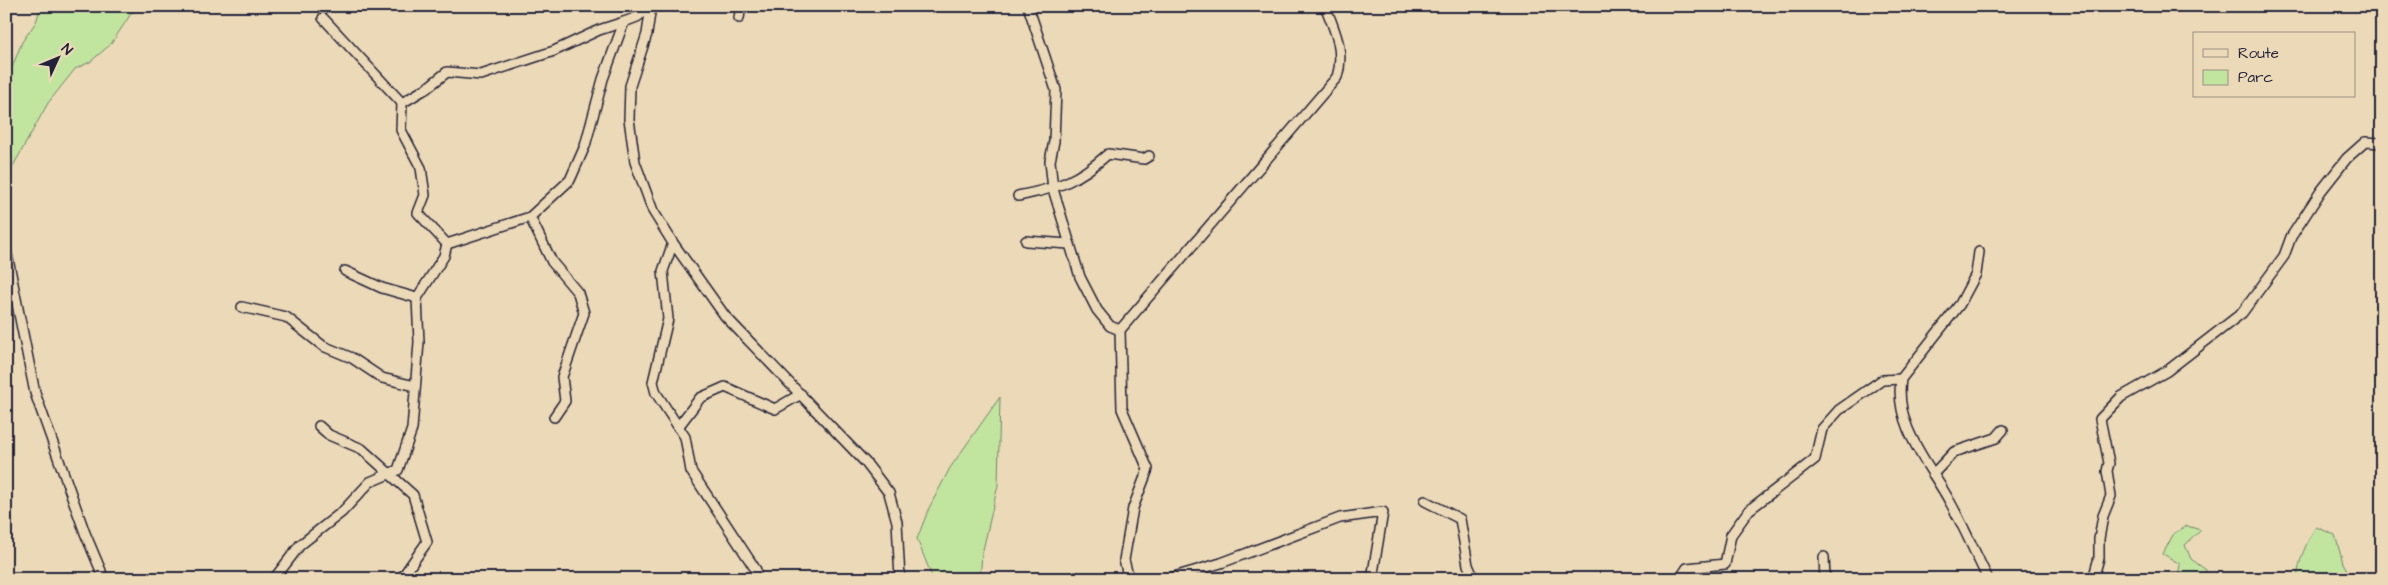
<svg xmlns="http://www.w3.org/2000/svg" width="2388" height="585" viewBox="0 0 2388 585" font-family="'Architects Daughter',sans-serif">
  <rect width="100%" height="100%" fill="#ecd9b7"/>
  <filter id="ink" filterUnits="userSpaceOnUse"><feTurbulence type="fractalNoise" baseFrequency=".02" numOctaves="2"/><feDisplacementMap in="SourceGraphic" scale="10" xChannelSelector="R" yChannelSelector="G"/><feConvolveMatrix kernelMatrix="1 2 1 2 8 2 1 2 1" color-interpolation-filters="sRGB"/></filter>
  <g filter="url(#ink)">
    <!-- green -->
    <g fill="#c1e59f" stroke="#72846d">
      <path d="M41 6H136L111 44 90 62 75 69 48 103 7 177 6 83 22 42 36 22Z"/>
      <path d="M1000 397 998 485 982 554 980 579H933L917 539 929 508 950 468Z"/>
      <path d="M2187 526 2201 530 2185 545 2191 559 2206 570V579H2178L2180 564 2163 554 2174 533Z"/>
      <path d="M2316 527 2335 535 2343 563 2352 579H2297C2299 559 2306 543 2316 527Z"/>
    </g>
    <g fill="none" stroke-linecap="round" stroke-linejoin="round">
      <defs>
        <g id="minor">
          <path d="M651 6 647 34 630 86 629 119 635 162 653 211 673 243 725 316 866 463 889 493 897 522 900 579"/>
          <path d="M1028 6 1056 90 1054 141 1050 161 1053 189 1080 277 1097 310 1110 326 1120 330"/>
          <path d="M323 18 402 103"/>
          <path d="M739 18 741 6"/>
          <path d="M1018 196C1058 188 1078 181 1108 154L1144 159 1149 156"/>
          <path d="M530 217 552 262 578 293 584 313 562 377 565 401 554 417"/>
          <path d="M1026 241 1069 244"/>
          <path d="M673 243 663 271 668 319 653 382 656 393 685 437 691 471 756 570V579"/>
          <path d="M447 244 418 213 425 195 421 168 401 130 402 103 427 88 447 72 481 75 554 51 599 30 624 22"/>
          <path d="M6 249 35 393 85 533 101 571 102 579"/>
          <path d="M1979 252 1976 274 1960 304 1901 379C1894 427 1929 463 1950 502 1964 527 1975 553 1988 579"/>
          <path d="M345 271 382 288 417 298"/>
          <path d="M242 307 286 317 323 346 352 358 382 378 415 386"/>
          <path d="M319 426 329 435 362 449 413 495 427 542 401 579"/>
          <path d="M678 427 700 398 725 387 775 409 801 394"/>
          <path d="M1933 474 1954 452 1996 438 2003 430"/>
          <path d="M1425 501 1460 519 1468 565 1474 579"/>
          <path d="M1824 557 1825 579"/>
          <path d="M274 579 300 545 342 512 370 482 398 470 412 429 419 342 417 298 444 256 447 244 530 217 570 180 585 146 603 79 624 22 637 17 652 6"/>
          <path d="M1129 579 1124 560 1133 508 1148 469 1122 409 1120 330 1337 77C1345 52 1335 30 1325 6"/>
          <path d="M1167 579 1221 563 1340 518 1383 512 1372 579"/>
          <path d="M1680 579 1687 568 1725 564 1731 535 1749 510 1815 459 1822 429 1839 410 1882 380 1901 379"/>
          <path d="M2093 579 2099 558V539L2103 516 2111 496 2107 471 2109 463 2100 419 2121 397 2167 371 2242 313 2284 256 2291 237 2321 191 2347 158 2365 142 2382 143"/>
        </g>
      </defs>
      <!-- minor casing -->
      <use href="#minor" stroke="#22223b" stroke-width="12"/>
      <!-- minor -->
      <use href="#minor" stroke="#ecd9b7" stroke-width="9"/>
    </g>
  </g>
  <!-- margin -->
  <rect width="2388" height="585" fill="none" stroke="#ecd9b7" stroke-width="25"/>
  <rect x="12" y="12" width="2363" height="560" fill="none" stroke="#22223b" stroke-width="2" filter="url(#ink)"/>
  <!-- legend -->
  <rect x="2193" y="32" width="162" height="65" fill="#ecd9b7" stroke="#9b9085"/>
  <rect x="2203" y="49" width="25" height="8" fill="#ecd9b7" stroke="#9b9085"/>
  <text x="2238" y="58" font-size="15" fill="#22223b">Route</text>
  <rect x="2203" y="70" width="25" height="15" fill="#c1e59f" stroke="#9b9085"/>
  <text x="2238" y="82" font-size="15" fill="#22223b">Parc</text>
  <!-- north arrow -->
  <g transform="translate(58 58) rotate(46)" stroke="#ecd9b7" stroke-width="4" paint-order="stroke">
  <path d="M0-4L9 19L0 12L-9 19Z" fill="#22223b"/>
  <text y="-8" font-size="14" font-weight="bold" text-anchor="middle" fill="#22223b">N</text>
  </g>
</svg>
